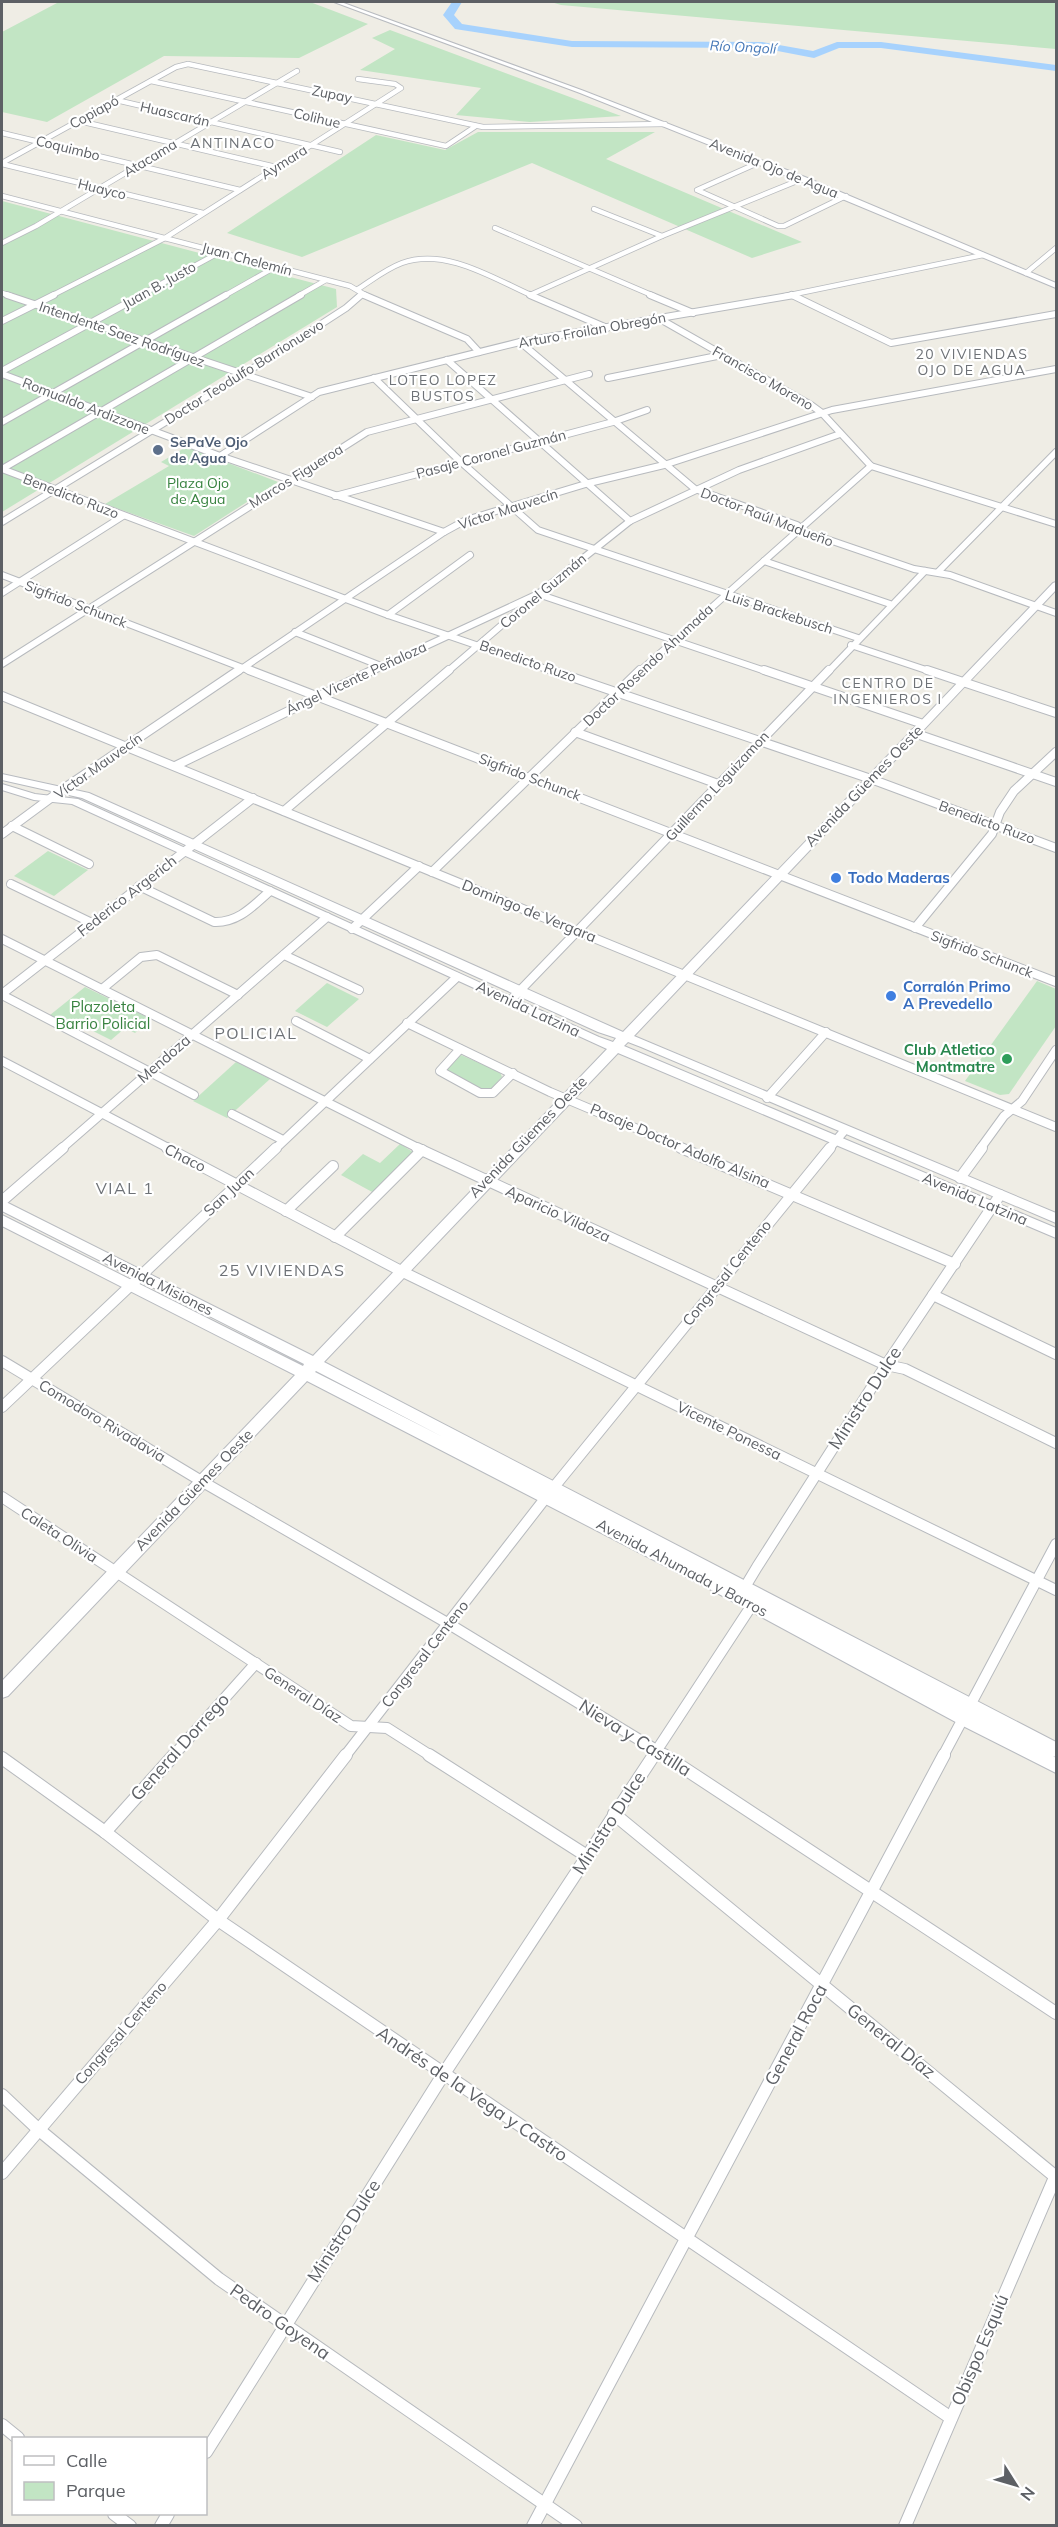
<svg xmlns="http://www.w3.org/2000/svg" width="1058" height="2527" viewBox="0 0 1058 2527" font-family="Mulish,sans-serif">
  <rect width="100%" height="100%" fill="#efede5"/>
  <!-- green -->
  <g fill="#c2e5c4">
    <path d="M49 2H310L368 24 299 58 164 56 47 122 2 112V32L57 3Z"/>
    <path d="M551 2H1056V49L561 5Z"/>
    <path d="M390 30 621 116 530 122 456 115 481 88 360 70 395 49 372 38Z"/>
    <path d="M478 132H655L606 159 802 242 752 258 532 163 302 257 227 233 376 135 445 150Z"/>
    <path d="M2 201 336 289 337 307 2 512Z"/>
    <path d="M186 447 278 482 194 536 105 504 169 466 161 462Z"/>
    <path d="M48 851 88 870 54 896 14 876Z"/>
    <path d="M1037 981 1056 989V1026L1009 1094 1000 1095 965 1081Z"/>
    <path d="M327 983 359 999 327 1027 295 1011Z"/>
    <path d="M85 987 151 1019 135 1033 125 1028 111 1040 79 1024 71 1026 50 1015Z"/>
    <path d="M461 1055 500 1072 502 1077 490 1090H481L446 1073 445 1068Z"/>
    <path d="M236 1062 270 1079 227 1118 193 1101Z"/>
    <path d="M400 1144 413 1152 374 1193 341 1175 363 1154 380 1163Z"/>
  </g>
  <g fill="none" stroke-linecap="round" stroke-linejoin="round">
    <!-- river -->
    <path fill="#a7d2fd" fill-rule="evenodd" d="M452 2H462L454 15 462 24 572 41 762 42 813 51 837 42H881L1056 65V71L881 48H839L814 58 762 48 572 47 455 29 443 15Z"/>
    <defs>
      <g id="street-far4">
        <path d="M151 81 446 146 476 126"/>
        <path d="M116 100 340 152"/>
        <path d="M79 121 276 167"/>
        <path d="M2 133 240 190"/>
        <path d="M760 162 697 190 778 226H784L846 196"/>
        <path d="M2 163 176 67 188 64 483 127 665 124"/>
        <path d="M2 164 203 213"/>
        <path d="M2 196 350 286 367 296"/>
        <path d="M594 209 662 236"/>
        <path d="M495 228 654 296"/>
        <path d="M2 243 36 226 297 71"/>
        <path d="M1026 273 1056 248"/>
        <path d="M358 289C372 280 386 269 402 263 446 247 494 279 533 296"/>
        <path d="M2 293 11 296"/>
        <path d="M530 295 662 236 802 179"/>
        <path d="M792 295 794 296"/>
        <path d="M51 296 165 238 401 88 395 84 358 79"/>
        <path d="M139 296 222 251"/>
        <path d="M224 296 277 266"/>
        <path d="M298 296 326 280"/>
        <path d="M360 296 362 294"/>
        <path d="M785 296 983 255"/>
      </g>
      <g id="street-far3">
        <path d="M7 295 312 397"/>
        <path d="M364 295 467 339 479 352"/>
        <path d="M530 295 607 328"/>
        <path d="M650 295 693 313"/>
        <path d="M792 295 891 343 1056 314"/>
        <path d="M660 319 811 405 822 413 871 466 1056 524"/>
        <path d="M2 321 54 295"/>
        <path d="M520 342 695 489 797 525 806 532 914 569 950 575 1056 613"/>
        <path d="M447 360 630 521"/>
        <path d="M2 371 142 295"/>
        <path d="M2 374 220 456 444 532"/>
        <path d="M374 378 461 462 538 530 858 638"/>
        <path d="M608 378 722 355"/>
        <path d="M2 422 226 295"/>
        <path d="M220 456 319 392 520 342 794 295"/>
        <path d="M2 469 388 615 555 672"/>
        <path d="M2 469 301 295"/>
        <path d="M335 496 613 422 647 410"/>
        <path d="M2 522 244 374 346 308 361 295"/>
        <path d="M764 561 890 604"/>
        <path d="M938 572 1056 452"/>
        <path d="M2 575 253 672"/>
        <path d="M2 593 123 516"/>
        <path d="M388 615 470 555"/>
        <path d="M295 632 381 666"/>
        <path d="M851 645 932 672"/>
        <path d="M2 664 367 432 589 374"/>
        <path d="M237 672 444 532 466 520 589 483 664 465 832 410 1056 369"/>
        <path d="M370 672 538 594 768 672"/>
        <path d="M447 672 538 594 630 521 739 470 840 434"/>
        <path d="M639 672 871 466"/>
        <path d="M828 672 925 571"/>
      </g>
      <g id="street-far2">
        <path d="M249 670 1056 982"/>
        <path d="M551 670 871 779 1056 848"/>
        <path d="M764 670 923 724"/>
        <path d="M927 670 1056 713"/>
        <path d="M2 696 1056 1127"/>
        <path d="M575 732 718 784"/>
        <path d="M914 733 1056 782"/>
        <path d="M175 766 373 670"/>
        <path d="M284 811 449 670"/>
        <path d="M12 826 89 864"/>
        <path d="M2 834 63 789 239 670"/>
        <path d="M432 872 640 670"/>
        <path d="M11 884 92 923"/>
        <path d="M139 886 214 922C238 923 253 906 270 891"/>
        <path d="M915 928 992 834 1000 812 1014 791 1056 752"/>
        <path d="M352 929 419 866"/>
        <path d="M2 939 420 1149"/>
        <path d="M284 955 359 990"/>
        <path d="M102 989 141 957 157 955 238 995"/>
        <path d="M2 994 253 798"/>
        <path d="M2 995 194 1095"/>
        <path d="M510 1001 829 670"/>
        <path d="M296 1021 370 1059"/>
        <path d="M407 1023 550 1092 685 1149"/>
        <path d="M460 1049 440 1071 480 1093H493L513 1073"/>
        <path d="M2 1061 170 1149"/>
        <path d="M767 1098 826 1032"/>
        <path d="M232 1114 283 1140"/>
        <path d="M61 1149 327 917"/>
        <path d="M275 1149 457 977"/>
        <path d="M829 1149 844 1131"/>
        <path d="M980 1149 1004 1116 1022 1101 1056 1050"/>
      </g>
      <g id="street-far1">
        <path d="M167 1148 401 1271 1056 1590"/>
        <path d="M417 1148 886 1365 905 1369 1056 1443"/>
        <path d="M681 1148 955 1264"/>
        <path d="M960 1178 982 1148"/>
        <path d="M2 1201 63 1148"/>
        <path d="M286 1211 333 1166"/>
        <path d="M335 1237 422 1150"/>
        <path d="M933 1295 1056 1354"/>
        <path d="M2 1361 203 1482 449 1624 666 1756"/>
        <path d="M2 1407 276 1148"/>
        <path d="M2 1497 351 1726 387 1728 431 1756"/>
        <path d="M173 1756 256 1663"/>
        <path d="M345 1756 554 1487 830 1148"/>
        <path d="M653 1756 752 1605 745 1587 757 1567 886 1365 1000 1195"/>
        <path d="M943 1756 1056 1544"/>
      </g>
      <g id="street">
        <path d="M429 1755 587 1856"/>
        <path d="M664 1755 1056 2013"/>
        <path d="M2 1758 105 1832 218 1920 951 2418"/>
        <path d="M614 1814 1056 2177"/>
        <path d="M105 1832 174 1755"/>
        <path d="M2 2095 38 2129 219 2279 576 2526"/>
        <path d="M2 2173 218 1920 346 1755"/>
        <path d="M2 2425 18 2438"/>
        <path d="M206 2452 443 2075 654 1755"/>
        <path d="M114 2514 130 2526"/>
        <path d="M161 2526 168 2514"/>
        <path d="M533 2526 944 1755"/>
        <path d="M905 2526 1056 2175"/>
      </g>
      <g id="secondary">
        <path d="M334 2H341L584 91 805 177 1056 283V288L799 181 580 93Z"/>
        <path d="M1056 582V590L634 1036 1056 1213V1223L641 1047 628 1042 624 1046 1056 1228V1238L618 1053 324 1362 1056 1742V1757L1053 1756 1056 1758V1773L963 1726 704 1586 307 1381 8 1696 2 1698V1681L295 1375 2 1226V1215L303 1366 304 1364 2 1211V1200L313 1356 607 1049 72 804 34 800 2 790V784L35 794 78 799 599 1037 613 1042 616 1038 598 1032 82 798 2 780V774L89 793 623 1032 1053 583ZM316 1371 443 1437 315 1372Z"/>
      </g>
    </defs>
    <!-- street-far4 casing -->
    <use href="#street-far4" stroke="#b7babe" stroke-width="6"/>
    <!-- street-far3 casing -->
    <use href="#street-far3" stroke="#b7babe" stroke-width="8"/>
    <!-- street-far2 casing -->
    <use href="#street-far2" stroke="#b7babe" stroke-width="10"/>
    <!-- street-far1 casing -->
    <use href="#street-far1" stroke="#b7babe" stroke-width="12"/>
    <!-- street casing -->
    <use href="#street" stroke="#b7babe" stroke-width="14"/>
    <!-- secondary casing -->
    <use href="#secondary" stroke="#b8bbc0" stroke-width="2"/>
    <!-- street-far4 -->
    <use href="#street-far4" stroke="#fff" stroke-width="4.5"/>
    <!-- street-far3 -->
    <use href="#street-far3" stroke="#fff" stroke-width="6"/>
    <!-- street-far2 -->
    <use href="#street-far2" stroke="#fff" stroke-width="8"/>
    <!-- street-far1 -->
    <use href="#street-far1" stroke="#fff" stroke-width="10"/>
    <!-- street -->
    <use href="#street" stroke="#fff" stroke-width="12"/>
    <!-- secondary -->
    <use href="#secondary" fill="#fff" fill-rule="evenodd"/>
  </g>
  <!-- markers -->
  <circle fill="#5c6f8a" stroke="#fff" stroke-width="2" cx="158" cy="450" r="6"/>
  <g fill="#3f7fe0" stroke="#fff" stroke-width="2">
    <circle cx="836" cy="878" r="6"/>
    <circle cx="891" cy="996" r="6"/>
  </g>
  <circle fill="#2e9e5b" stroke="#fff" stroke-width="2" cx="1007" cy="1059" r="6"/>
  <g text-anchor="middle" stroke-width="4.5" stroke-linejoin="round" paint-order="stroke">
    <!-- far-water labels -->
    <g font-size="14" font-style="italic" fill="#4678b7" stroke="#fff">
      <text transform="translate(743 47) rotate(3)" y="5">Río Ongolí</text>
    </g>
    <!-- far-street labels -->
    <g font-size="14" fill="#5d6065" stroke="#fff">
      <text transform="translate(332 94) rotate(12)" y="5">Zupay</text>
      <text transform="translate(94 112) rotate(-29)" y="5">Copiapó</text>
      <text transform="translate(175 114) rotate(13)" y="5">Huascarán</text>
      <text transform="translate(317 118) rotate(13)" y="5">Colihue</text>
      <text transform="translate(68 148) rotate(14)" y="5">Coquimbo</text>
      <text transform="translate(150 158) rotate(-31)" y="5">Atacama</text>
      <text transform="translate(284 162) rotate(-32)" y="5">Aymara</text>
      <text transform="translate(774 168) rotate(22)" y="5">Avenida Ojo de Agua</text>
      <text transform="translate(102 189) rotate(14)" y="5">Huayco</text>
      <text transform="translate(247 259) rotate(15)" y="5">Juan Chelemín</text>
      <text transform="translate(159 285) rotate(-29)" y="5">Juan B. Justo</text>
      <text transform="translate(592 330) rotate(-10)" y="5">Arturo Froilan Obregón</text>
      <text transform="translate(122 334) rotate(19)" y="5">Intendente Saez Rodríguez</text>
      <text transform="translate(244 372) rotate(-32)" y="5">Doctor Teodulfo Barrionuevo</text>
      <text transform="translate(763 378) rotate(30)" y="5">Francisco Moreno</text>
      <text transform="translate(86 406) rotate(21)" y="5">Romualdo Ardizzone</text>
      <text transform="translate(491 454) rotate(-15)" y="5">Pasaje Coronel Guzmán</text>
      <text transform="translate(296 476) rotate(-32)" y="5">Marcos Figueroa</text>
      <text transform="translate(71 496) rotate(21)" y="5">Benedicto Ruzo</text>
      <text transform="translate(508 509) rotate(-18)" y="5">Víctor Mauvecín</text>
      <text transform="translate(767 517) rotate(21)" y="5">Doctor Raúl Madueño</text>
      <text transform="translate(543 591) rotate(-40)" y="5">Coronel Guzmán</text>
      <text transform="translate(76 604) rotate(21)" y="5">Sigfrido Schunck</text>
      <text transform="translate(779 612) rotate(18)" y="5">Luis Brackebusch</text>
      <text transform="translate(528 661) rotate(19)" y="5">Benedicto Ruzo</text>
      <text transform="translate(648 665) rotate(-43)" y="5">Doctor Rosendo Ahumada</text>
      <text transform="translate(356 678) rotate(-25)" y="5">Ángel Vicente Peñaloza</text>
      <text transform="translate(98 766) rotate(-35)" y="5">Víctor Mauvecín</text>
      <text transform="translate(530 777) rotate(21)" y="5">Sigfrido Schunck</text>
      <text transform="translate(717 786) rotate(-47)" y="5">Guillermo Leguizamon</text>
      <text transform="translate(987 822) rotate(20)" y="5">Benedicto Ruzo</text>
      <text transform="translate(982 954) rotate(21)" y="5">Sigfrido Schunck</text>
    </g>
    <!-- far-neighbourhood labels -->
    <g font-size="14" letter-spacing="1.5" fill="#6e7277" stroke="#fff">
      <text x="233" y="148">ANTINACO</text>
      <text x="972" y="359">20 VIVIENDAS<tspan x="972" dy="16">OJO DE AGUA</tspan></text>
      <text x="443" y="385">LOTEO LOPEZ<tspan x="443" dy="16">BUSTOS</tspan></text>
      <text x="888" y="688">CENTRO DE<tspan x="888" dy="16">INGENIEROS I</tspan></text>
    </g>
    <!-- far-service labels -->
    <g font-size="14" font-weight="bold" fill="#4e5e75" stroke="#fff" text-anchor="start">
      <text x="170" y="447">SePaVe Ojo<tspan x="170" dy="16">de Agua</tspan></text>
    </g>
    <!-- far-park labels -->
    <g font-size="14" fill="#37823f" stroke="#fff">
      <text x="198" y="488">Plaza Ojo<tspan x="198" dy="16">de Agua</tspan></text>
    </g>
    <!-- street labels -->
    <g font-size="15" fill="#5d6065" stroke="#fff">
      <text transform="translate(864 786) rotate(-46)" y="5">Avenida Güemes Oeste</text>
      <text transform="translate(127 896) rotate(-38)" y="5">Federico Argerich</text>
      <text transform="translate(529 911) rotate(22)" y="5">Domingo de Vergara</text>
      <text transform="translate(528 1009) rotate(25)" y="5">Avenida Latzina</text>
      <text transform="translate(164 1059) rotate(-41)" y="5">Mendoza</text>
      <text transform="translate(528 1137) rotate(-46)" y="5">Avenida Güemes Oeste</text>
      <text transform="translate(680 1146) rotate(23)" y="5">Pasaje Doctor Adolfo Alsina</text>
      <text transform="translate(185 1158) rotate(27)" y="5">Chaco</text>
      <text transform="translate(229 1192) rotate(-43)" y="5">San Juan</text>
      <text transform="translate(975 1199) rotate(23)" y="5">Avenida Latzina</text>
      <text transform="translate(558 1214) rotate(25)" y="5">Aparicio Vildoza</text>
      <text transform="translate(727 1273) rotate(-51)" y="5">Congresal Centeno</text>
      <text transform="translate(158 1284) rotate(27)" y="5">Avenida Misiones</text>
      <text transform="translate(102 1421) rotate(31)" y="5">Comodoro Rivadavia</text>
      <text transform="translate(729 1431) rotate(26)" y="5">Vicente Ponessa</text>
      <text transform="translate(194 1490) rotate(-46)" y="5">Avenida Güemes Oeste</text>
      <text transform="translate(59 1535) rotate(33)" y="5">Caleta Olivia</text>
      <text transform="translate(682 1568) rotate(28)" y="5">Avenida Ahumada y Barros</text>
      <text transform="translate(425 1654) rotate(-52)" y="5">Congresal Centeno</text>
      <text transform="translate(303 1695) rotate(33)" y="5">General Díaz</text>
      <text transform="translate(121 2033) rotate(-49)" y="5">Congresal Centeno</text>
    </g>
    <!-- shop labels -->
    <g font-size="15" font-weight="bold" fill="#366cbe" stroke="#fff" text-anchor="start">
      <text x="848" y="883">Todo Maderas</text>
      <text x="903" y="992">Corralón Primo<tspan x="903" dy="17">A Prevedello</tspan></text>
    </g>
    <!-- park labels -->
    <g font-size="15" fill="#37823f" stroke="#fff">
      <text x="103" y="1012">Plazoleta<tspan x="103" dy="17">Barrio Policial</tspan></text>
    </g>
    <!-- leisure labels -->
    <g font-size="15" font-weight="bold" fill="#27864d" stroke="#fff" text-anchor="end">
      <text x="995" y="1055">Club Atletico<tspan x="995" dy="17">Montmatre</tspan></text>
    </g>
    <!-- neighbourhood labels -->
    <g font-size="16" letter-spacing="1.5" fill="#6e7277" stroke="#fff">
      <text x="256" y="1039">POLICIAL</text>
      <text x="125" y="1194">VIAL 1</text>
      <text x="282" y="1276">25 VIVIENDAS</text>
    </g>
    <!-- near-street labels -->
    <g font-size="18" fill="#5d6065" stroke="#fff">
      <text transform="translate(865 1398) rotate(-57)" y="6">Ministro Dulce</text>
      <text transform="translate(635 1738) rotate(32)" y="6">Nieva y Castilla</text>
      <text transform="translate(180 1747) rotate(-48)" y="6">General Dorrego</text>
      <text transform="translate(609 1823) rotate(-57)" y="6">Ministro Dulce</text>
      <text transform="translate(796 2035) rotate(-62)" y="6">General Roca</text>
      <text transform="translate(891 2041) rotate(39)" y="6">General Díaz</text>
      <text transform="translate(472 2094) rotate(34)" y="6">Andrés de la Vega y Castro</text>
      <text transform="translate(344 2231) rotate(-57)" y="6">Ministro Dulce</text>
      <text transform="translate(280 2322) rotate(35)" y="6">Pedro Goyena</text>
      <text transform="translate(980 2350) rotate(-67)" y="6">Obispo Esquiú</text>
    </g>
  </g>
  <!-- border -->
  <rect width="1058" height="2527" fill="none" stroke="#5d6065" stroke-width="6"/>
  <!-- legend -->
  <rect x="12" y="2437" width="195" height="78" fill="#ffffff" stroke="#bebfc1" stroke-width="1.5"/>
  <rect x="24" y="2456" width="30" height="9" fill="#ffffff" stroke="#bebfc1" stroke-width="1.5"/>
  <text x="66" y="2467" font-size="18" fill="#5d6065">Calle</text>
  <rect x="24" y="2482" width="30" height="18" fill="#c2e5c4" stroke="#bebfc1" stroke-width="1.5"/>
  <text x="66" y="2497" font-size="18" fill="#5d6065">Parque</text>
  <!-- north arrow -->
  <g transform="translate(1016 2485) rotate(127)" stroke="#ffffff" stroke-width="4.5" paint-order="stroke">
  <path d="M0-4.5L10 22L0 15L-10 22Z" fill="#5d6065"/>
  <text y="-9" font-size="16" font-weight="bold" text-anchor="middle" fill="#5d6065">N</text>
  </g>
</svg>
